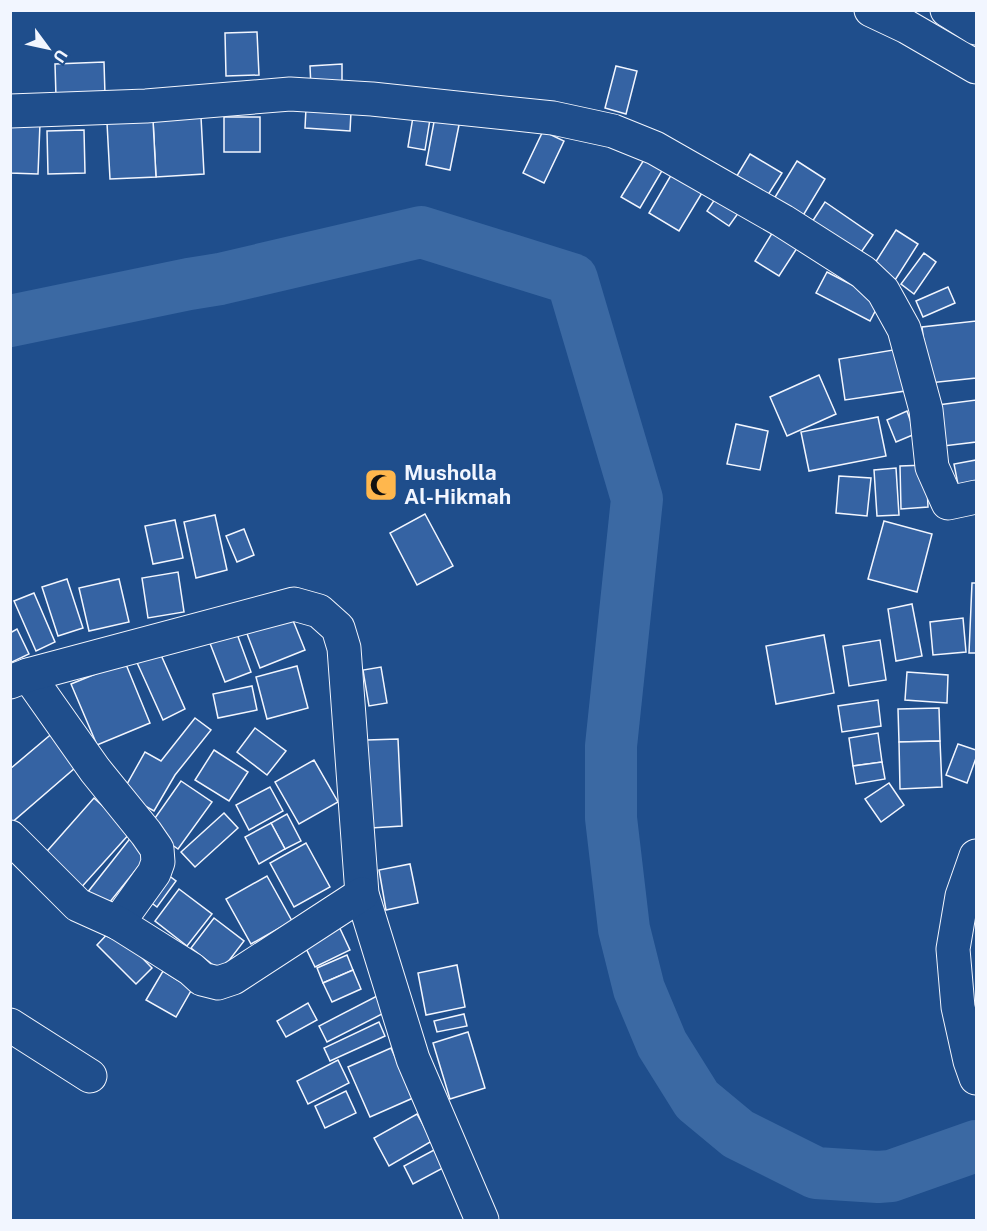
<svg xmlns="http://www.w3.org/2000/svg" width="987" height="1231" viewBox="0 0 987 1231" font-family="'Public Sans',sans-serif">
  <rect width="100%" height="100%" fill="#1f4e8c"/>
  <g fill="none" stroke-linecap="round" stroke-linejoin="round">
    <!-- river -->
    <path stroke="#3b69a3" stroke-width="52" d="M10 321 189 284 220 279 421 232 572 279 637 499 611 746V818L624 929 639 989 662 1044 697 1100 738 1134 816 1173 878 1177 891 1176 976 1146"/>
  </g>
  <!-- building -->
  <g fill="#3563a3" stroke="#f2f6ff" stroke-width="1.5">
    <path d="M257 32 259 75 226 76 225 33Z"/>
    <path d="M104 62 105 95 56 97 55 64Z"/>
    <path d="M342 64V87L311 88 310 66Z"/>
    <path d="M616 66 637 71 626 114 605 108Z"/>
    <path d="M306 108 351 112 350 131 305 128Z"/>
    <path d="M414 111 431 113 425 150 408 147Z"/>
    <path d="M436 111 461 115 450 170 426 165Z"/>
    <path d="M201 117 204 174 156 177 153 120Z"/>
    <rect x="224" y="117" width="36" height="35"/>
    <path d="M153 120 156 177 110 179 107 123Z"/>
    <path d="M10 123H40L38 174 10 173Z"/>
    <path d="M84 130 85 173 48 174 47 131Z"/>
    <path d="M543 131 564 141 544 183 523 173Z"/>
    <path d="M750 154 782 173 766 198 735 179Z"/>
    <path d="M645 158 663 169 640 208 621 197Z"/>
    <path d="M797 161 825 179 798 224 769 207Z"/>
    <path d="M674 170 705 188 679 231 649 213Z"/>
    <path d="M721 190 744 205 729 226 707 211Z"/>
    <path d="M825 202 873 235 857 258 810 225Z"/>
    <path d="M774 230 799 245 779 276 755 261Z"/>
    <path d="M896 230 918 244 890 288 868 274Z"/>
    <path d="M924 253 936 262 914 294 901 284Z"/>
    <path d="M827 272 881 300 870 321 816 293Z"/>
    <path d="M948 287 955 303 923 317 916 301Z"/>
    <path d="M976 321V378L929 383 922 327Z"/>
    <path d="M899 349 905 391 845 400 839 359Z"/>
    <path d="M819 375 836 414 787 436 770 397Z"/>
    <path d="M976 400V442L935 447 930 406Z"/>
    <path d="M907 411 915 434 896 442 887 420Z"/>
    <path d="M878 417 886 456 809 471 801 432Z"/>
    <path d="M736 424 768 431 760 470 727 464Z"/>
    <path d="M976 460V492L960 495 954 464Z"/>
    <path d="M926 465 928 507 901 509 900 466Z"/>
    <path d="M896 468 899 515 877 516 874 470Z"/>
    <path d="M839 476 871 478 867 516 836 513Z"/>
    <path d="M425 514 453 566 417 585 390 533Z"/>
    <path d="M215 515 227 570 196 578 184 522Z"/>
    <path d="M175 520 183 558 153 564 145 526Z"/>
    <path d="M884 521 932 534 917 592 868 579Z"/>
    <path d="M244 529 254 555 237 562 226 536Z"/>
    <path d="M178 572 184 612 148 618 142 578Z"/>
    <path d="M67 579 83 628 58 636 42 587Z"/>
    <path d="M119 579 129 622 89 631 79 588Z"/>
    <path d="M972 583H976V653H969Z"/>
    <path d="M34 593 55 642 36 651 14 601Z"/>
    <path d="M912 604 922 656 896 661 888 609Z"/>
    <path d="M290 613 305 650 260 668 246 631Z"/>
    <path d="M963 618 966 652 933 655 930 622Z"/>
    <path d="M233 623 251 672 225 682 206 633Z"/>
    <path d="M17 629 29 654 10 663V633Z"/>
    <path d="M824 635 834 693 776 704 766 646Z"/>
    <path d="M880 640 886 680 849 686 843 646Z"/>
    <path d="M157 646 185 709 163 720 134 656Z"/>
    <path d="M125 662 150 723 97 745 71 684Z"/>
    <path d="M297 666 308 708 267 719 256 677Z"/>
    <path d="M381 667 387 703 369 706 363 670Z"/>
    <path d="M907 672 948 675 947 703 905 700Z"/>
    <path d="M252 686 257 710 218 718 213 694Z"/>
    <path d="M878 700 881 726 842 732 838 706Z"/>
    <path d="M939 708 940 741 899 742 898 709Z"/>
    <path d="M195 718 211 730 175 775 154 811 122 793 145 752 161 761Z"/>
    <path d="M255 728 286 751 267 775 237 752Z"/>
    <path d="M55 731 82 762 10 824V769Z"/>
    <path d="M878 733 882 762 853 766 849 738Z"/>
    <path d="M398 739 402 826 371 828 367 740Z"/>
    <path d="M940 741 942 787 900 789 899 742Z"/>
    <path d="M958 744 976 750V758L967 783 946 775Z"/>
    <path d="M214 750 248 772 229 801 195 780Z"/>
    <path d="M314 760 338 802 299 824 275 782Z"/>
    <path d="M882 762 885 779 856 784 853 766Z"/>
    <path d="M181 781 212 802 178 849 148 828Z"/>
    <path d="M889 783 904 805 881 822 865 799Z"/>
    <path d="M270 787 283 811 249 830 236 805Z"/>
    <path d="M94 798 131 832 78 891 41 858Z"/>
    <path d="M224 813 238 828 195 867 181 852Z"/>
    <path d="M287 814 301 841 285 849 271 823Z"/>
    <path d="M271 823 285 849 259 864 245 837Z"/>
    <path d="M132 836 151 851 105 908 87 893Z"/>
    <path d="M306 843 330 887 294 907 270 863Z"/>
    <path d="M410 864 418 903 386 910 379 870Z"/>
    <path d="M164 872 176 881 157 907 145 898Z"/>
    <path d="M267 876 292 921 251 944 226 899Z"/>
    <path d="M179 889 212 914 187 946 155 921Z"/>
    <path d="M214 918 244 941 221 971 191 948Z"/>
    <path d="M336 920 350 950 315 967 301 938Z"/>
    <path d="M113 928 152 968 136 984 97 945Z"/>
    <path d="M347 955 353 970 323 983 317 968Z"/>
    <path d="M457 965 465 1007 426 1015 418 973Z"/>
    <path d="M353 970 361 989 332 1002 323 983Z"/>
    <path d="M163 971 192 989 176 1017 146 1000Z"/>
    <path d="M377 996 386 1012 327 1042 319 1026Z"/>
    <path d="M308 1003 317 1020 286 1037 277 1021Z"/>
    <path d="M464 1014 467 1026 437 1032 434 1021Z"/>
    <path d="M379 1022 385 1036 330 1061 324 1048Z"/>
    <path d="M468 1032 485 1088 450 1099 433 1043Z"/>
    <path d="M391 1048 413 1098 370 1117 348 1067Z"/>
    <path d="M338 1060 349 1083 308 1104 297 1081Z"/>
    <path d="M346 1091 356 1113 325 1128 315 1106Z"/>
    <path d="M417 1114 432 1141 389 1166 374 1138Z"/>
    <path d="M434 1150 443 1168 413 1184 404 1166Z"/>
  </g>
  <g fill="none" stroke-linecap="round" stroke-linejoin="round">
    <defs>
      <g id="minor">
        <path d="M10 111 146 106 290 94 372 99 553 118 613 131 655 148 783 221 863 272 883 291 904 329 926 410 932 467 948 503 976 497"/>
        <path d="M28 675 95 770 146 833 157 849 158 862 154 873 118 923"/>
        <path d="M10 682 28 675 294 604 319 611 338 628 344 648 362 894 413 1059 482 1220"/>
        <path d="M10 837 78 905 118 923 191 969 202 979 218 983 233 978 362 894"/>
        <path d="M10 1025 90 1076"/>
      </g>
      <path id="major" d="M976 856 962 896 953 949 958 1007 970 1061 976 1078"/>
      <g id="highway">
        <path d="M871 10 907 27 976 67"/>
        <path d="M947 10 976 28"/>
      </g>
    </defs>
    <!-- minor casing -->
    <use href="#minor" stroke="#f2f6ff" stroke-width="35"/>
    <!-- major casing -->
    <use href="#major" stroke="#f2f6ff" stroke-width="35"/>
    <!-- highway casing -->
    <use href="#highway" stroke="#f2f6ff" stroke-width="35"/>
    <!-- minor -->
    <use href="#minor" stroke="#1f4e8c" stroke-width="33"/>
    <!-- major -->
    <use href="#major" stroke="#1f4e8c" stroke-width="33"/>
    <!-- highway -->
    <use href="#highway" stroke="#1f4e8c" stroke-width="33"/>
  </g>
  <!-- icons -->
  <defs>
    <symbol id="mosque-square" viewBox="-11 -11 22 22"><rect x="-9" y="-9" width="18" height="18" rx="4" fill="#ffb74d" stroke="#1f4e8c"/><path d="M3.5-4.9A6 6 0 1 0 3.5 4.9A5 5 0 1 1 3.5-4.9Z" fill="#111"/></symbol>
  </defs>
  <g fill-rule="evenodd">
    <use href="#mosque-square" x="362" y="466" width="38" height="38"/>
  </g>
  <g text-anchor="middle" stroke-width="4.5" stroke-linejoin="round" paint-order="stroke">
    <!-- poi labels -->
    <g font-size="21" font-weight="bold" fill="#f2f6ff" stroke="#1f4e8c" text-anchor="start">
      <text x="404" y="480">Musholla<tspan x="404" dy="24">Al-Hikmah</tspan></text>
    </g>
  </g>
  <!-- border -->
  <rect width="987" height="1231" fill="none" stroke="#f2f6ff" stroke-width="24"/>
  <!-- north arrow -->
  <g transform="translate(48 48) rotate(123)" stroke="#1f4e8c" stroke-width="4.5" paint-order="stroke">
  <path d="M0-4.5L10 22L0 15L-10 22Z" fill="#f2f6ff"/>
  <text y="-9" font-size="16" font-weight="bold" text-anchor="middle" fill="#f2f6ff">U</text>
  </g>
</svg>
